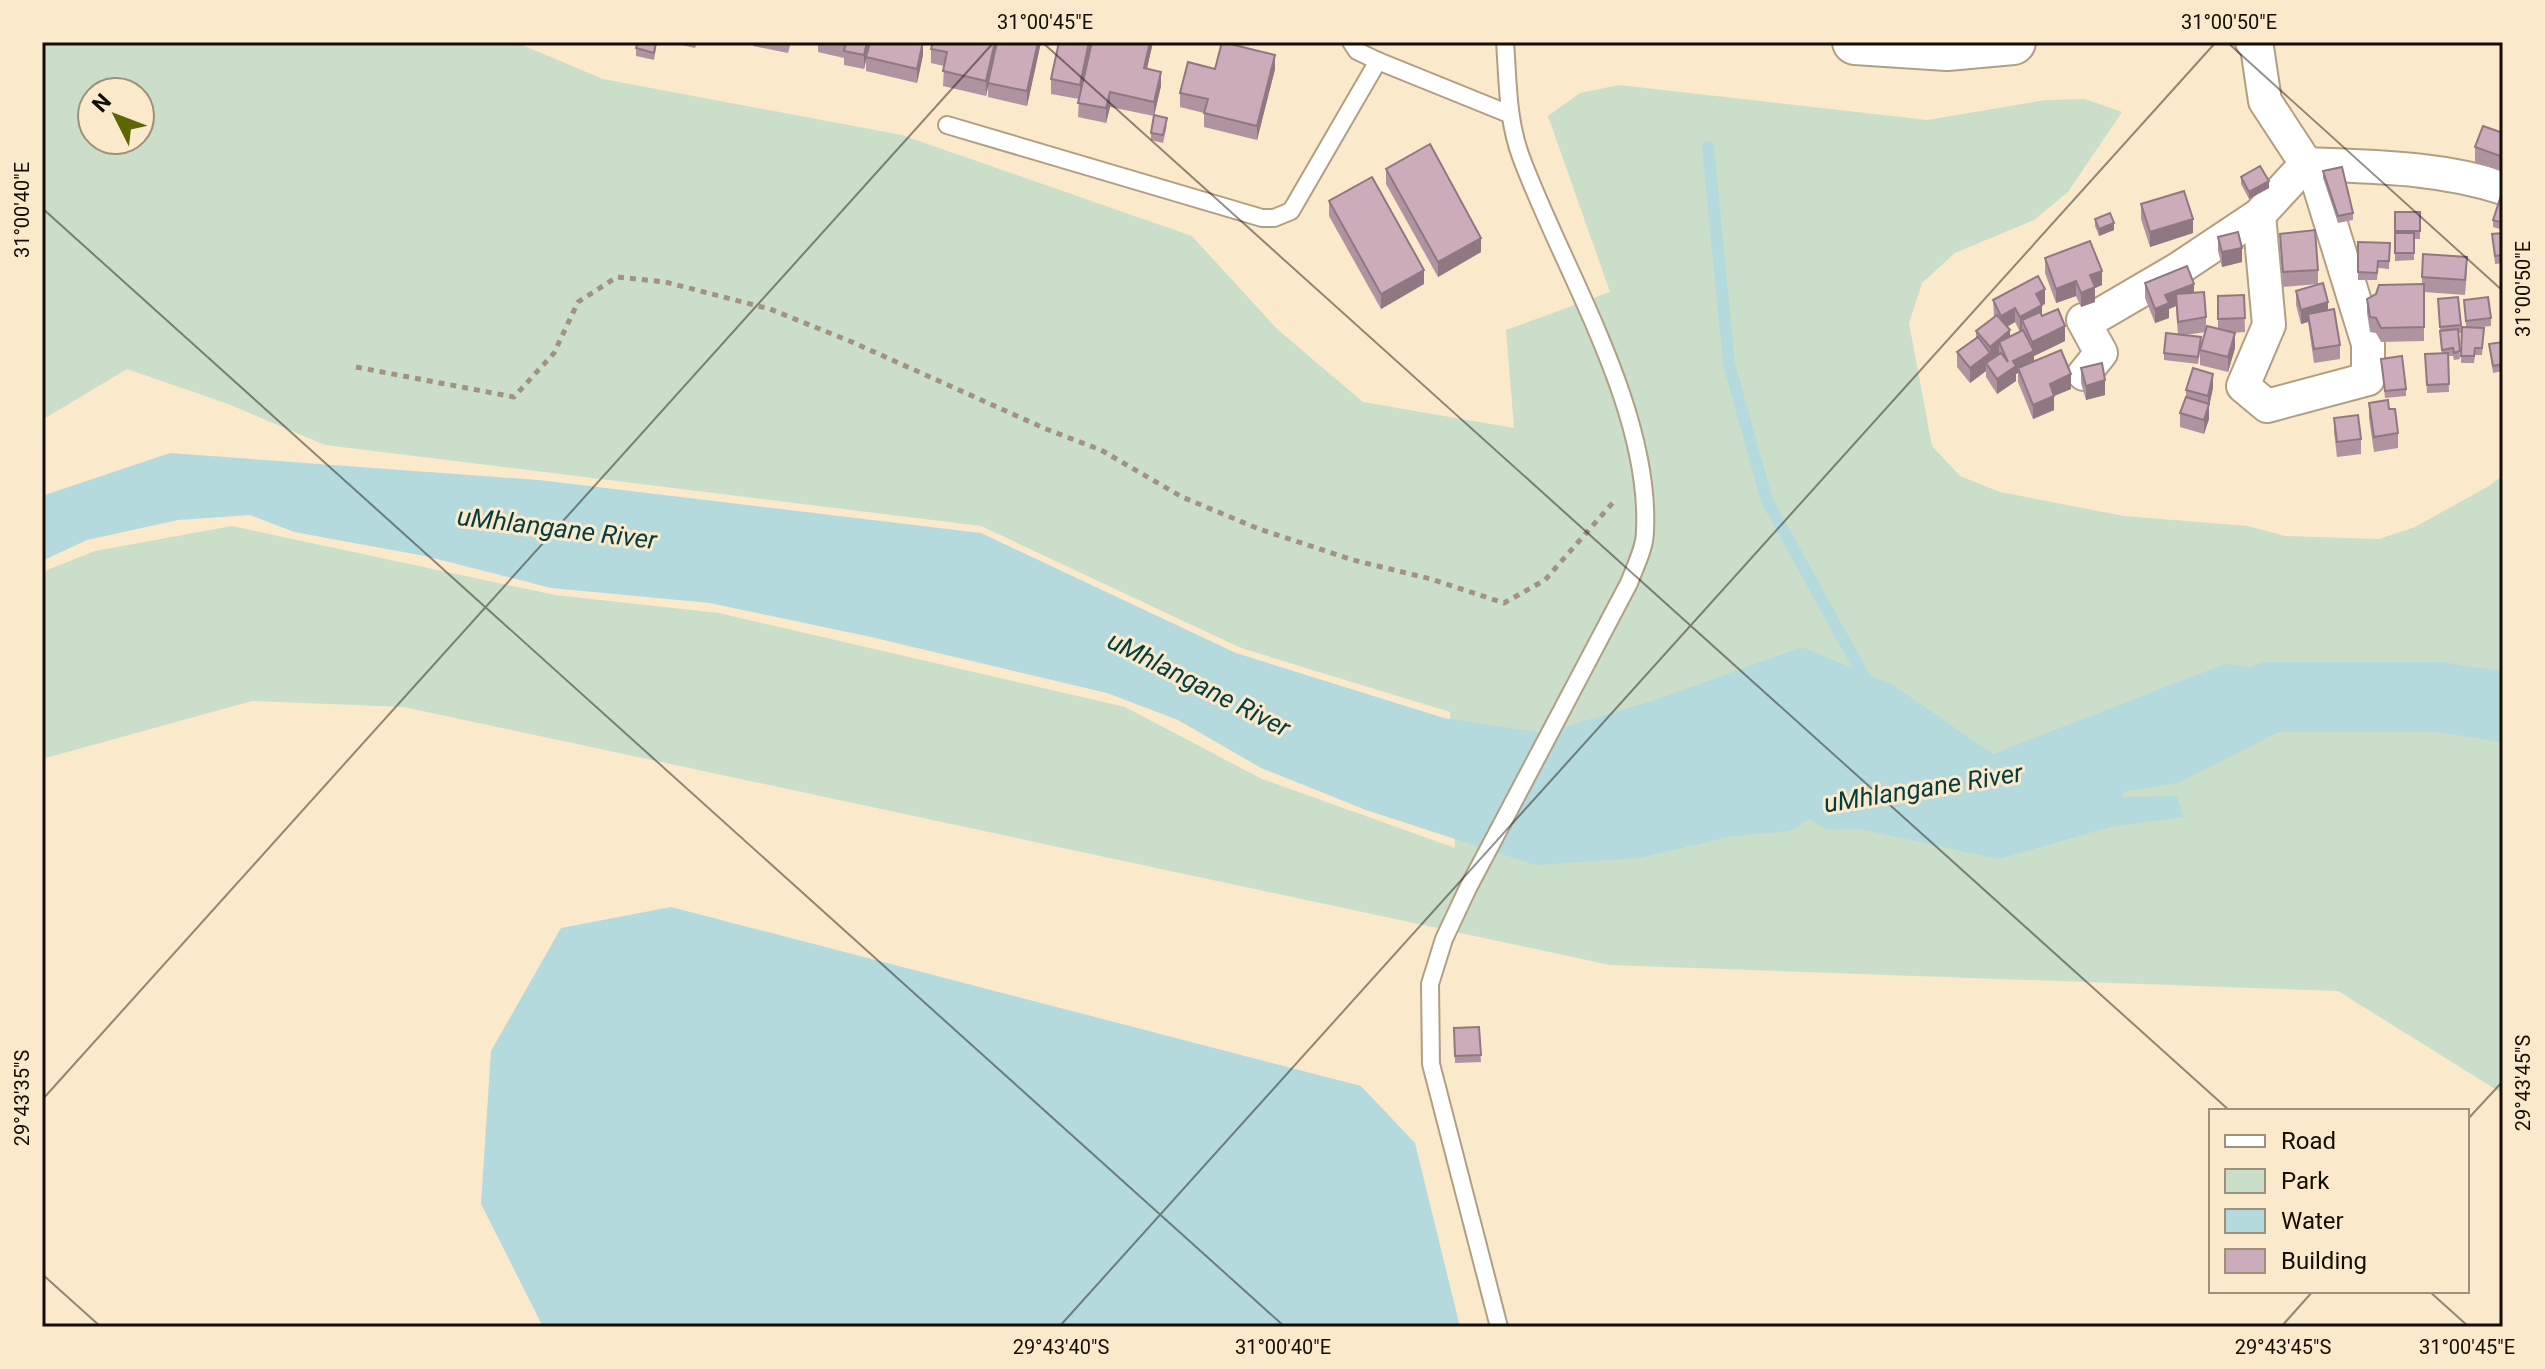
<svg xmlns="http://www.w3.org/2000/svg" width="2545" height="1369" viewBox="0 0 2545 1369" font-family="Roboto,sans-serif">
  <rect width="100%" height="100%" fill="#fbe9cb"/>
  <!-- green -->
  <path fill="#cbdec9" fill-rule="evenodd" d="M42 42H515L603 79 902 135 1192 236 1277 329 1363 402 1514 428 1506 330 1610 292 1548 116 1580 93 1619 85 1927 120 2046 100 2085 99 2122 112 2068 192 2034 220 1955 253 1922 283 1909 323 1932 446 1960 476 2000 492 2124 516 2248 526 2285 536 2379 539 2415 527 2489 486 2503 475V1094L2338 991 1610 965 404 707 252 701 42 759V572L95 551 232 526 555 595 719 613 1125 707 1262 779 1455 848 1450 712 1241 648 981 526 325 445 228 404 127 369 42 420ZM92 92H140V140H92Z"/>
  <!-- water -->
  <g fill="#b4dadd">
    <path d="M170 453 539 480 981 533 1236 653 1444 718 1544 733 1652 701 1802 647 1893 685 1993 754 2225 664 2350 679 2503 683V726L2467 722 2357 695 2286 703 2207 722 2143 763 2121 797 2177 796 2183 817 2110 827 1999 859 1860 829 1827 830 1809 819 1790 831 1733 836 1639 858 1535 865 1366 810 1261 768 1178 720 1107 693 871 637 710 603 551 588 425 556 294 532 250 515 178 520 87 540 42 561V496Z"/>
    <path d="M671 907 1361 1086 1415 1143 1460 1327H543L481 1204 491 1051 561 928Z"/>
  </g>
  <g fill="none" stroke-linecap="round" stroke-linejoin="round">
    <!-- stream -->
    <path stroke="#b4dadd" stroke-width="12" d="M1708 147 1729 364 1767 501 1868 684"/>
    <!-- river -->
    <path stroke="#b4dadd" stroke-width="70" d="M2070 765 2168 749 2270 697H2440L2503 707"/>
    <defs>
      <g id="lane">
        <path d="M1351 42 1357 51 1378 61 1509 114"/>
        <path d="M947 125 1262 218H1274L1291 211 1378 61"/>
        <path d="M1499 1327 1431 1064 1430 984 1444 939 1468 888 1629 583C1635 567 1645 548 1645 531 1651 408 1563 270 1521 157 1507 119 1508 81 1505 42"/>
      </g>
      <g id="street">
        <path d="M2252 42 2257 47 2265 101 2318 182 2368 344V379L2267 406 2243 386 2269 325 2259 215"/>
        <path d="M2084 374 2101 353 2083 320 2101 314 2178 269 2259 215 2306 164C2372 167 2440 167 2503 188"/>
      </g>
      <path id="secondary" d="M1855 42 1947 48 2013 42"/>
    </defs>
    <!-- lane casing -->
    <use href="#lane" stroke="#b09f83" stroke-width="20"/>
    <!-- street casing -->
    <use href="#street" stroke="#b09f83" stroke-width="36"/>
    <!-- secondary casing -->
    <use href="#secondary" stroke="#b09f83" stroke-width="48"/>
    <!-- path -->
    <path stroke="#a1937d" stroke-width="5" stroke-dasharray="6 6" stroke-linecap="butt" d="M356 367 514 397 554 353 578 302 617 277 665 282 770 309 852 342 1046 429 1101 450 1182 497 1259 529 1353 560 1431 579 1504 603 1545 580 1616 499"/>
    <!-- lane -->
    <use href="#lane" stroke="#fff" stroke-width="16"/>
    <!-- street -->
    <use href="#street" stroke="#fff" stroke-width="32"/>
    <!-- secondary -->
    <use href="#secondary" stroke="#fff" stroke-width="44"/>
  </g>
  <!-- wall -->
  <g fill="#af93a0" fill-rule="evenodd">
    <path d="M657 42 654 60 636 56V48Z"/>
    <path d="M669 42H697L695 48Z"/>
    <path d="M753 42H791L788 53 753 46Z"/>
    <path d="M818 42H923V55L917 83 866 71V59L864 69 844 65V58L818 52Z"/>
    <path d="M933 42H1041L1027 106 988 97V87L986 96 943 86 944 66 931 63V49Z"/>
    <path d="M1153 42 1147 68 1161 86 1154 116 1110 107 1106 123 1078 117 1079 99 1051 94V79Z"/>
    <path d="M1215 69H1275L1257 140 1204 127V113L1180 107V93Z"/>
    <path d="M1167 125 1163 143 1151 140V133Z"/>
    <path d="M2503 133V172L2475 162V147Z"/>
    <path d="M1386 169 1481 252 1438 277 1386 184Z"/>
    <path d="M2323 171 2353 213V220L2338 223 2323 178Z"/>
    <path d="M2241 177 2269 188 2249 199 2241 184Z"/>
    <path d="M2503 197V230L2493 227V220Z"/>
    <path d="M1329 201 1424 284 1381 309 1329 216Z"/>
    <path d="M2141 204 2193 233 2150 247 2141 219Z"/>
    <path d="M2395 212H2420V239H2414V260L2395 261Z"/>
    <path d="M2095 219 2114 230 2099 236 2095 226Z"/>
    <path d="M2503 233V263L2495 264 2492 234Z"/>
    <path d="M2280 234 2318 270V284L2283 287Z"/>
    <path d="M2218 237 2242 262 2222 267 2218 251Z"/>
    <path d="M2358 242 2390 243 2389 269 2378 268 2377 280H2358Z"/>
    <path d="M2045 258 2102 285 2095 288V302L2081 307 2076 296 2056 303 2045 273Z"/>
    <path d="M2467 271 2465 295 2424 292V341L2381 342 2376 333 2370 332 2367 313V299L2422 284V277Z"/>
    <path d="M2145 283 2194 293 2206 317V328L2218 329V296L2244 295 2245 332 2232 333 2235 348 2228 372 2200 365V350L2206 332 2185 335 2201 345 2198 364 2164 360V353L2178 335 2176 306 2169 309V318L2155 323 2145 298Z"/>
    <path d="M2296 291 2328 310 2340 345V359L2314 363 2308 322 2301 324 2296 305Z"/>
    <path d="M2438 299 2461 325V333H2458L2460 359 2454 360 2453 356H2448L2449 392 2427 393 2425 354H2442Z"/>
    <path d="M1993 300 2045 304 2042 305V316L2065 341 2034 356V361L2071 389 2054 396V410L2033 419 2018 382V373L2016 374V381L1997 394 1986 377V371L1970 383 1957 367V352L1976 338V331L1994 317ZM2015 322 2020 332 2010 337 2007 327Z"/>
    <path d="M2464 300 2491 318V326L2472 328H2484L2482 355H2475L2474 363H2461L2462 327H2466Z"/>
    <path d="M2503 342V371L2493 373 2489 344Z"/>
    <path d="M2381 359 2406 389V396L2385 398Z"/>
    <path d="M2081 368 2105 395 2086 400 2081 383Z"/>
    <path d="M2213 388 2209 406V419L2204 434 2180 427V413L2186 397V390Z"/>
    <path d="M2369 403 2389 409 2398 433V448L2374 452 2369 418Z"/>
    <path d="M2334 418 2361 439V454L2337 457 2334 432Z"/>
    <path d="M1479 1027 1481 1062 1455 1063 1454 1028Z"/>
  </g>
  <!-- shaded-wall -->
  <g fill="#8f7882">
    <path d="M867 42H870L864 69V55Z"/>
    <path d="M923 42V55L917 83V69Z"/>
    <path d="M995 42H998L986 96V81Z"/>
    <path d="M1038 42H1041L1027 106V91Z"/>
    <path d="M1089 42H1092L1080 100V85Z"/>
    <path d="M1150 42H1153L1144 82V68Z"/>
    <path d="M1275 55V69L1257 140V126Z"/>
    <path d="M1161 72V86L1154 116V102Z"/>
    <path d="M1110 92V107L1106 123V108Z"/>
    <path d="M2269 181V188L2249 199V192Z"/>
    <path d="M2193 219V233L2150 247V232Z"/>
    <path d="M2114 223V230L2099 236V229Z"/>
    <path d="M1481 238V252L1438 277V262Z"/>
    <path d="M2242 248V262L2222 267V252Z"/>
    <path d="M1424 270V284L1381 309V294Z"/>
    <path d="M2102 271V285L2095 288V302L2081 307V293L2090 275Z"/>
    <path d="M2076 281V296L2056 303V289Z"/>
    <path d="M2194 284V299L2176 294V306L2169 309V318L2155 323V309L2165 295Z"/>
    <path d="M2045 289V304L2042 305V320H2022V331L2020 332V317L2036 294Z"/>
    <path d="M2328 302V317L2308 314V322L2301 324V310Z"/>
    <path d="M2015 308V322L2001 330V316Z"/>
    <path d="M2065 326V341L2034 356V365L2018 368V373L2016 374V381L1997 394V379L2013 361 2032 351V342Z"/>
    <path d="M2010 330V345L1999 342V354L1986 363V371L1970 383V368L1990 353V347Z"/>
    <path d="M2235 333V348L2228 372V357Z"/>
    <path d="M2071 374V389L2054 396V410L2033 419V405L2050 384Z"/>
    <path d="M2213 374V388L2209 406V419L2204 434V420L2208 408V396Z"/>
    <path d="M2105 380V395L2086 400V386Z"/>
  </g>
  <!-- building -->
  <g fill="#ccabba" stroke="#8f7882" stroke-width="2">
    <path d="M638 42H656L654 53 636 48Z"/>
    <path d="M840 42H867L864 55 844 51 846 43Z"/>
    <path d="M870 42H923L917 69 866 57Z"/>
    <path d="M933 42H995L986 81 943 71 947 52 931 49Z"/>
    <path d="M997 42H1038L1027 91 988 83Z"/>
    <path d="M1059 42H1089L1080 85 1051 79Z"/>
    <path d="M1092 42H1150L1144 68 1161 72 1154 102 1110 92 1106 108 1078 103Z"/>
    <path d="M1222 42 1275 55 1257 126 1204 113 1208 99 1180 93 1188 62 1215 69Z"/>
    <path d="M1154 115 1167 118 1163 135 1151 133Z"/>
    <path d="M2483 126 2503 133V157L2475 147Z"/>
    <path d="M1430 144 1481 238 1438 262 1386 169Z"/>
    <path d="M2260 166 2269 181 2249 192 2241 177Z"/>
    <path d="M2342 167 2353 213 2338 216 2323 171Z"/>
    <path d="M1372 177 1424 270 1381 294 1329 201Z"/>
    <path d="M2184 191 2193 219 2150 232 2141 204Z"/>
    <path d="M2501 196 2503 197V223L2493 220Z"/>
    <rect x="2395" y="212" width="25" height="19"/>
    <path d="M2110 213 2114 223 2099 229 2095 219Z"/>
    <path d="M2315 230 2318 270 2283 272 2280 234Z"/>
    <path d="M2238 232 2242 248 2222 252 2218 237Z"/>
    <rect x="2395" y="233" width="19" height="20"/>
    <path d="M2503 233V255L2495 256 2492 234Z"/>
    <path d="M2090 241 2102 271 2090 275 2095 287 2081 293 2076 281 2056 289 2045 258Z"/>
    <path d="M2358 242 2390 243 2389 261H2378L2377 273 2358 272Z"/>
    <path d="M2423 254 2467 257 2465 280 2422 277Z"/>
    <path d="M2187 266 2194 284 2165 295 2169 303 2155 309 2145 283Z"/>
    <path d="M2038 276 2045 289 2036 294 2042 305 2020 317 2015 308 2001 316 1993 300Z"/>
    <path d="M2323 283 2328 302 2301 310 2296 291Z"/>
    <path d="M2424 284V327L2381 328 2376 318 2370 317 2367 299 2376 294 2379 285Z"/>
    <path d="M2204 292 2206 317 2178 322 2176 294Z"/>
    <path d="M2244 295 2245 318 2218 319V296Z"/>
    <path d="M2458 297 2461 325 2440 327 2438 299Z"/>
    <path d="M2488 297 2491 318 2466 321 2464 300Z"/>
    <path d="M2058 309 2065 326 2032 342 2022 320 2040 312 2042 316Z"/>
    <path d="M2334 309 2340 345 2314 349 2308 314Z"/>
    <path d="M1997 315 2010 330 1990 347 1976 331Z"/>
    <path d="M2207 326 2235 333 2228 357 2200 350Z"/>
    <path d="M2462 327 2484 328 2482 348H2475L2474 356H2461Z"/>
    <path d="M2458 329 2460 351 2454 353 2453 348 2442 350 2440 331Z"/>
    <path d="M2023 330 2034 351 2013 361 2016 366 1997 379 1986 363 2001 353 2008 362 1999 342Z"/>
    <path d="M2166 333 2201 337 2198 357 2164 353Z"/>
    <path d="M1978 337 1990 353 1970 368 1957 352Z"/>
    <path d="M2503 342V364L2493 366 2489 344Z"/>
    <path d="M2061 350 2071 374 2050 384 2054 396 2033 405 2018 368Z"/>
    <path d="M2448 353 2449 384 2427 385 2425 354Z"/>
    <path d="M2402 356 2406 389 2385 391 2381 359Z"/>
    <path d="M2102 363 2105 380 2086 386 2081 368Z"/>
    <path d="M2193 368 2213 374 2208 396 2186 390Z"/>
    <path d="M2186 397 2209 404 2204 420 2180 413Z"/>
    <path d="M2388 400 2389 409H2395L2398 433 2374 437 2369 403Z"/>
    <path d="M2358 415 2361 439 2337 442 2334 418Z"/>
    <path d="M1479 1027 1481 1055 1455 1056 1454 1028Z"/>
  </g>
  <!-- ticks -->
  <path fill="none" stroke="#130d04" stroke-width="2" stroke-opacity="0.45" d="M1042 42 2230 1111M2227 42 2503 291M42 208 1285 1327M42 1100 994 42M2467 1120 2503 1081M42 1274 101 1327M2429 1291 2469 1327M1059 1327 2216 42M2281 1327 2313 1291"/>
  <g text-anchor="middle" stroke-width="6" stroke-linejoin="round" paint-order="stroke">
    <!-- water labels -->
    <g font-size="26" font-style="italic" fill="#003e42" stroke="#fbe9cb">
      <text transform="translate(557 528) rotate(7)" y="9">uMhlangane River</text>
      <text transform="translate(1199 684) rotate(27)" y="9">uMhlangane River</text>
      <text transform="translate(1923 788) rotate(-9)" y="9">uMhlangane River</text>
    </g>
  </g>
  <!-- border -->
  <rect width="2545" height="1369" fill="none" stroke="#fbe9cb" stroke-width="88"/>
  <!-- legend -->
  <rect x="2209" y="1109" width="260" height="184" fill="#fbe9cb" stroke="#9e917b" stroke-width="2"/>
  <rect x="2225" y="1135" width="40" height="12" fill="#ffffff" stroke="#9e917b" stroke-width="2"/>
  <text x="2281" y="1149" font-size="24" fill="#130d04">Road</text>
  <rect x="2225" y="1169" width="40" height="24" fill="#cbdec9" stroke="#9e917b" stroke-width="2"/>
  <text x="2281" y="1189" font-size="24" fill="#130d04">Park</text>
  <rect x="2225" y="1209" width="40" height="24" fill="#b4dadd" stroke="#9e917b" stroke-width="2"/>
  <text x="2281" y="1229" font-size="24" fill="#130d04">Water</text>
  <rect x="2225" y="1249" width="40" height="24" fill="#ccabba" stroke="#9e917b" stroke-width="2"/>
  <text x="2281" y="1269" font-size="24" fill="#130d04">Building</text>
  <!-- north arrow -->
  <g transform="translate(116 116) rotate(312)"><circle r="38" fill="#fbe9cb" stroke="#9e917b" stroke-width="2"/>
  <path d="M0-6L14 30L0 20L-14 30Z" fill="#5e6503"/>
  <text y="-12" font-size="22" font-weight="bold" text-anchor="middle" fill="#130d04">N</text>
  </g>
  <rect x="44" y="44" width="2457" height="1281" fill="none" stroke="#130d04" stroke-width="3"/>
  <g font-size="20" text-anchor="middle" fill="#130d04">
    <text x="1045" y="29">31°00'45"E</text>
    <text x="2229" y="29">31°00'50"E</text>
    <text transform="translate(22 210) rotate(-90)" y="7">31°00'40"E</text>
    <text transform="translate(2523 289) rotate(-90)" y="7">31°00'50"E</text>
    <text transform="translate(2523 1083) rotate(-90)" y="7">29°43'45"S</text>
    <text transform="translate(22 1098) rotate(-90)" y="7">29°43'35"S</text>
    <text x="1061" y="1354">29°43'40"S</text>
    <text x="1283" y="1354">31°00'40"E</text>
    <text x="2283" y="1354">29°43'45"S</text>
    <text x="2467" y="1354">31°00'45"E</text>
  </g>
</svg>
